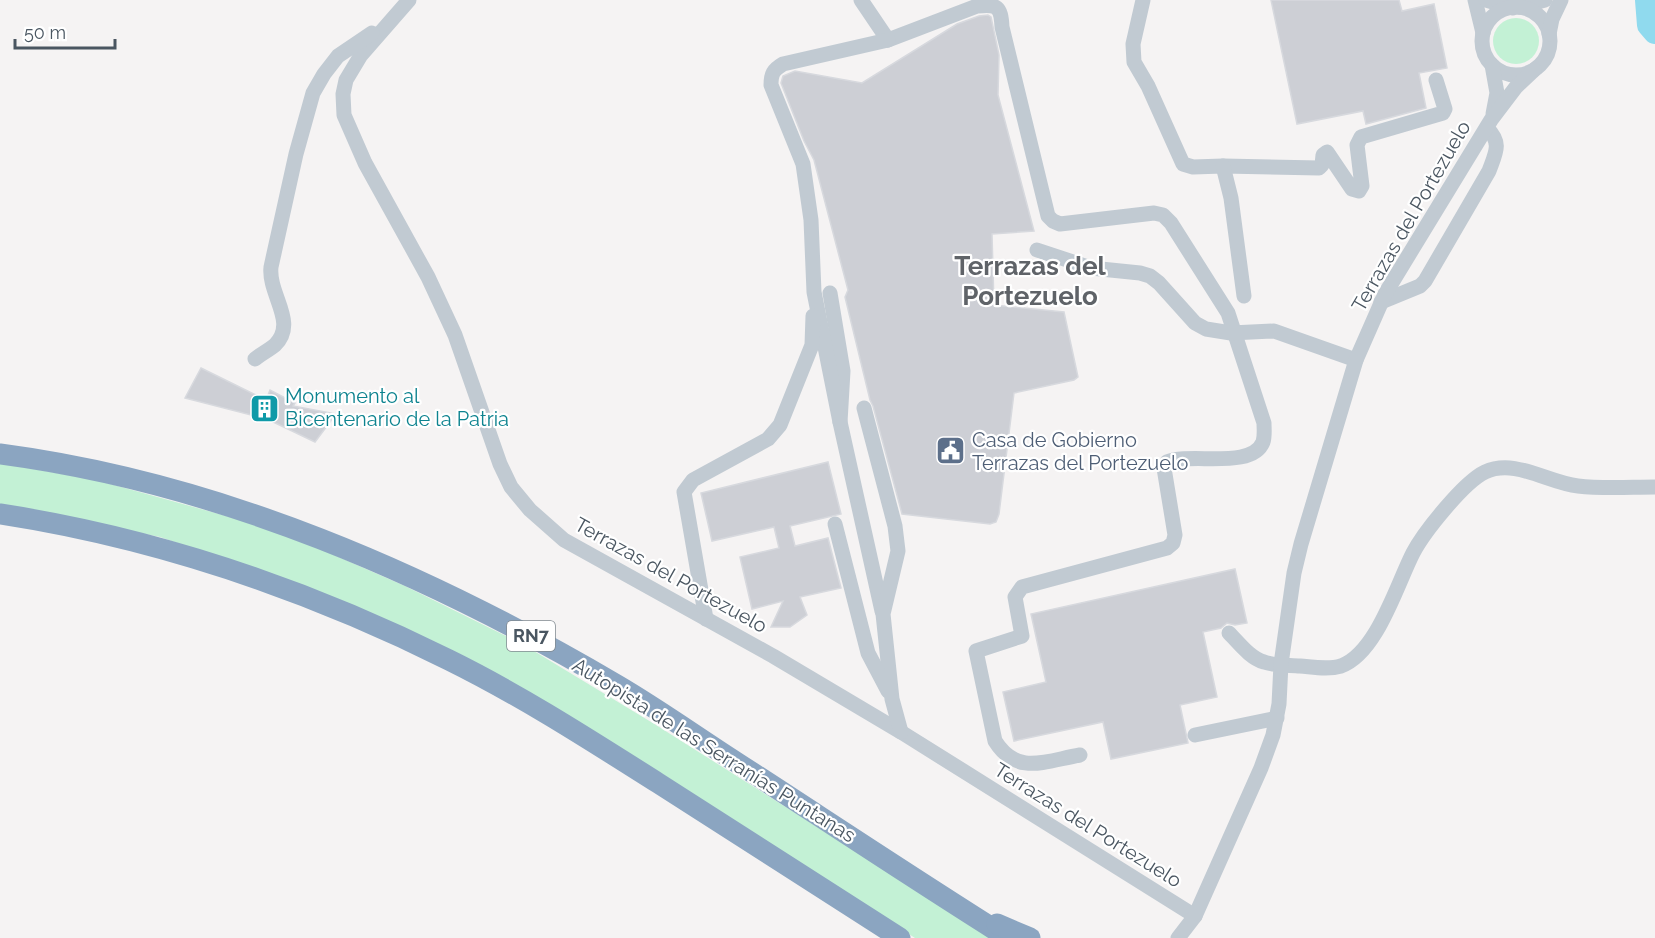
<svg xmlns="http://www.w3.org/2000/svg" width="1655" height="938" viewBox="0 0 1655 938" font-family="Raleway,sans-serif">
  <rect width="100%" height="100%" fill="#f5f3f3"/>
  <!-- green -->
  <g fill="#c3f1d5">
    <circle cx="1516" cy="41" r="23"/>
    <path d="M0 463 96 480 277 530 405 586 524 645 656 725 993 938H915L651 767 315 590 160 537 0 505Z"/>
  </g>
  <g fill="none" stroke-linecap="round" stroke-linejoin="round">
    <!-- river -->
    <path stroke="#90daee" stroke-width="24" d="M1647 0 1649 25 1655 32"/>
  </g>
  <!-- building -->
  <g fill="#cdcfd5" stroke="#d7d9de" stroke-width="1.5">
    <path d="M1271 0H1399L1402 11 1434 4 1447 68 1419 73 1426 108 1366 124 1363 111 1297 124Z"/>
    <path d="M988 15 991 17 999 55 998 95 1034 231 992 234 994 305 1064 312 1078 377 1074 380 1014 393 999 514 996 522 990 524 902 514 873 406 870 400 845 297 848 290 814 160 804 141 781 83 783 76 795 71 862 83 957 24 979 16Z"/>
    <path d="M201 368 266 400 270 390 295 403 293 406 336 414 315 442 267 419 185 398Z"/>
    <path d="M828 462 841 514 790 526 795 546 828 538 841 588 800 597 807 615 790 627H771L783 601 752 609 740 557 779 548 774 527 712 541 701 493Z"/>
    <path d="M1235 569 1247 623 1235 625 1227 623 1221 628 1203 632 1217 697 1180 705 1188 743 1111 759 1103 722 1014 741 1003 692 1046 682 1031 614Z"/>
  </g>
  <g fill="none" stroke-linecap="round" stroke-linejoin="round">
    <!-- minor -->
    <g stroke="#c1cad2" stroke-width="15">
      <path d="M409 0 361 55 346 80 343 94 344 115 365 163 428 277 455 335 500 464 511 487 530 510 564 540 773 656 901 732 1195 916"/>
      <path d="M861 0 888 40 977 6C997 4 1001 6 1002 27L1048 216 1053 221 1060 224 1154 213 1163 215 1171 223 1228 313 1264 423C1264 429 1265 436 1263 442 1252 470 1190 452 1167 462L1164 468 1175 535 1173 543 1167 548 1022 587 1015 597 1022 636 976 651 995 741C1017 776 1045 761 1080 755"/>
      <path d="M1143 0 1133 44 1134 62 1148 86 1183 164 1193 167 1223 166 1319 168 1322 165 1323 155 1327 152 1352 189 1359 191 1362 186 1357 145 1361 137 1443 113 1445 109 1436 80"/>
      <path d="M1475 0 1483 33"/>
      <path d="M1486 0 1513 8"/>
      <path d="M1519 7 1545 0"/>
      <circle cx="1516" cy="41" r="34"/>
      <path d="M1549 34 1552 19 1561 0"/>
      <path d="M1492 65 1497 93 1493 114"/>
      <path d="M1223 166 1231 198 1244 296"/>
      <path d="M1037 250 1091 268 1140 273 1150 276 1159 283 1195 323 1206 329 1231 333 1274 331 1356 360"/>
      <path d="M830 293 843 371 840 422 882 611"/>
      <path d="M1381 302 1420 286 1425 281 1489 171C1496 152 1502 143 1487 128"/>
      <path d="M255 359C261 354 269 350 275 345 298 322 268 295 271 267L296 154 313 93 324 74 338 56 372 33"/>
      <path d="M864 408 895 526 898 551 883 614 892 699 901 732"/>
      <path d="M840 422 814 292 811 220 803 164 771 85C771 74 773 70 783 64L888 40"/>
      <path d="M835 524 868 653 888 691"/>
      <path d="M706 619 684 492 693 480 768 439 780 425 812 345 813 316"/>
      <path d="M1229 633C1239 643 1250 658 1264 662 1275 666 1289 665 1300 666 1313 667 1328 670 1341 666 1377 653 1397 584 1413 553 1424 532 1464 482 1485 472 1515 458 1548 483 1578 486 1603 489 1630 487 1655 487"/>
      <path d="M1195 735 1277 718"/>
      <path d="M1178 938 1195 916 1261 768 1273 735 1279 704 1281 664 1294 573 1301 544 1356 360 1385 294 1491 120 1516 87 1534 70"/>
    </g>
    <!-- highway -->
    <g stroke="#8ba5c1" stroke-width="21">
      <path d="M0 454C220 483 428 574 617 685 658 709 697 737 736 762 827 821 917 881 1008 938"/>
      <path d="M0 514C156 538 308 590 449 660 522 696 590 740 658 783 739 835 819 886 900 938"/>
      <path d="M997 924 1030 938"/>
    </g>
  </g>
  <!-- icons -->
  <defs>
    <symbol id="building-square" viewBox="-11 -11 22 22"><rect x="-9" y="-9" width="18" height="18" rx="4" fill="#0f9aa8" stroke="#fff"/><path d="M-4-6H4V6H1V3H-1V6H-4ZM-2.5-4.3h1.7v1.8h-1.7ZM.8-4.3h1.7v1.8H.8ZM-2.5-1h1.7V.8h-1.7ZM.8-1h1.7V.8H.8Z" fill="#fff"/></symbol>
    <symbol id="civic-square" viewBox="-11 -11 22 22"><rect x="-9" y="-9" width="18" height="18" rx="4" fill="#5c6f8a" stroke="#fff"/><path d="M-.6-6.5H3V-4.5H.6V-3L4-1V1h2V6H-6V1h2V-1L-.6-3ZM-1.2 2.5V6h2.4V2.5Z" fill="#fff"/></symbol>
  </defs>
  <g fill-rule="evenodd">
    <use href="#building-square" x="248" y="392" width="33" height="33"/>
    <use href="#civic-square" x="934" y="434" width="33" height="33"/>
  </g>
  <g text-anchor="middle" stroke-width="4.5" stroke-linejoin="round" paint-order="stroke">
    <!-- shield labels -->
    <rect fill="#fff" stroke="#808990" stroke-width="1.5" x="507" y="621" width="48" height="30" rx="4.5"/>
    <g font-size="18" font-weight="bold" fill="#4a5661">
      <text x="531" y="642">RN7</text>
    </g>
    <!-- street labels -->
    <g font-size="20" fill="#4a5661" stroke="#fff">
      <text transform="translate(1411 216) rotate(-60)" y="7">Terrazas del Portezuelo</text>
      <text transform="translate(671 575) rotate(29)" y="7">Terrazas del Portezuelo</text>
      <text transform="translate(714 750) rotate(32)" y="7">Autopista de las Serranías Puntanas</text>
      <text transform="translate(1088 825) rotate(32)" y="7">Terrazas del Portezuelo</text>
    </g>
    <!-- culture labels -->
    <g font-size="20" fill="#0d838f" stroke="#fff" text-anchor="start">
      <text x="285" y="403">Monumento al<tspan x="285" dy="23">Bicentenario de la Patria</tspan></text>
    </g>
    <!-- service labels -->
    <g font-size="20" fill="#4e5e75" stroke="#fff" text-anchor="start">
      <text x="972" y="447">Casa de Gobierno<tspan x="972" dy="23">Terrazas del Portezuelo</tspan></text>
    </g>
    <!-- district labels -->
    <g font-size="26" font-weight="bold" fill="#5f6368" stroke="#fff">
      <text x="1030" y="275">Terrazas del<tspan x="1030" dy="30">Portezuelo</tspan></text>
    </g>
  </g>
  <!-- scale -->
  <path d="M15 39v9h100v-9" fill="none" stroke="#4a5661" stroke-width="3"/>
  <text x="24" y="39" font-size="18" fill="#4a5661" stroke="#ffffff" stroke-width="4.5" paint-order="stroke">50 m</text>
</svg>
